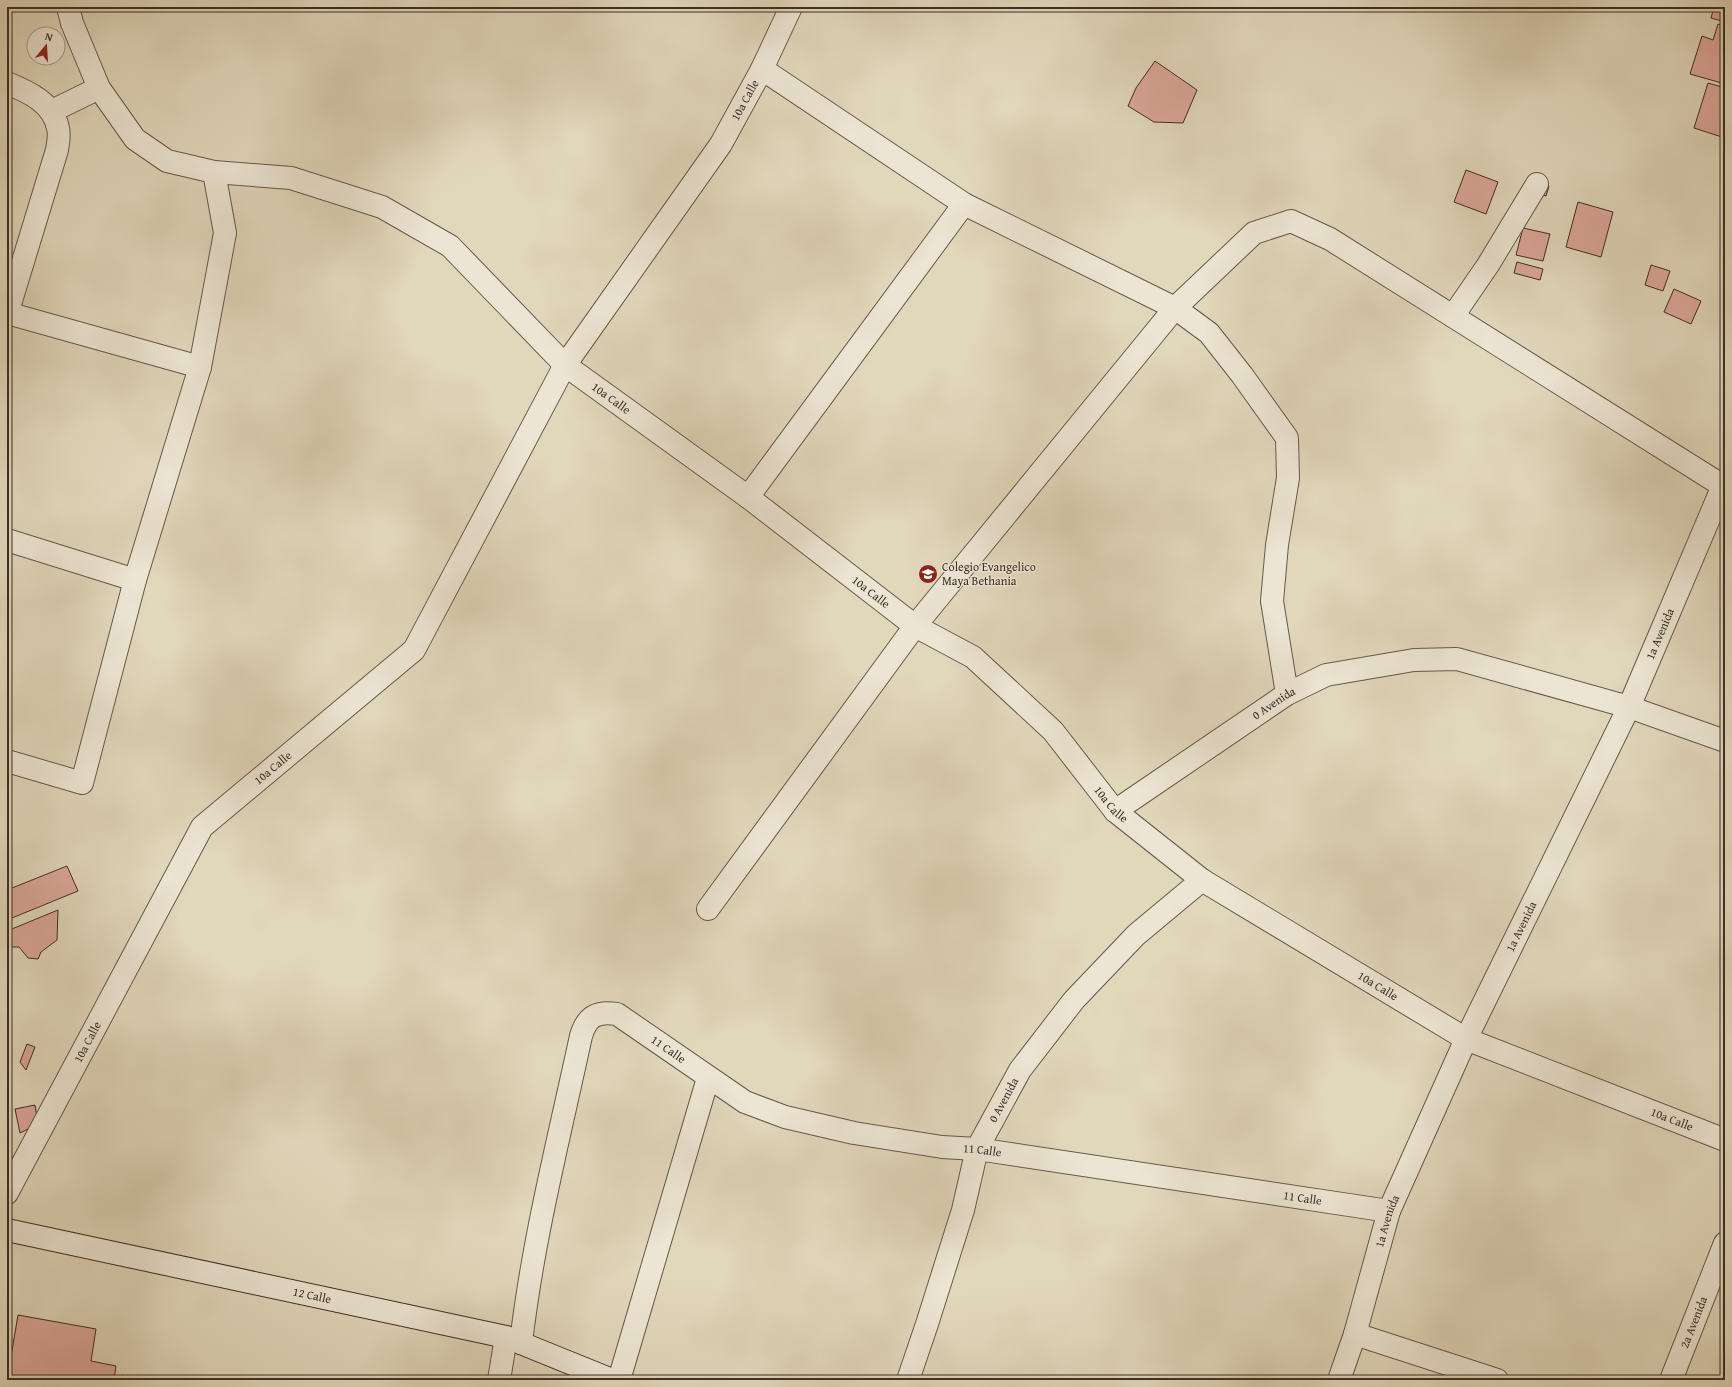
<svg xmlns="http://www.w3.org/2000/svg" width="1732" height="1387" viewBox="0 0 1732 1387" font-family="'Gentium Book Plus',serif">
  <rect width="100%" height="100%" fill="#e1d7bb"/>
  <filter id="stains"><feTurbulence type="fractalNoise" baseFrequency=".005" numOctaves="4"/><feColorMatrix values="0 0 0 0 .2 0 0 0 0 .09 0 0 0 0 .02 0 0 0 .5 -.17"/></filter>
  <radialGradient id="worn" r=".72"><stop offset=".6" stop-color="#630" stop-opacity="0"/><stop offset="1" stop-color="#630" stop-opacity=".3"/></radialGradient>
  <!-- building -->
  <g fill="#dca799" stroke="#3c2f26">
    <path d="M1714 7H1725V22L1711 18Z"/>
    <path d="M1718 24 1725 26V84L1690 74 1702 36 1713 40Z"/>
    <path d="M1155 61 1197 90 1183 123 1154 122 1128 106 1136 88Z"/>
    <path d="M1708 83 1725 88V138L1694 128Z"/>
    <path d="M1466 170 1498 182 1486 214 1454 202Z"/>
    <path d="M1541 184 1549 186 1546 196 1533 191Z"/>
    <path d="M1578 202 1613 212 1601 257 1566 247Z"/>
    <path d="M1523 228 1550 234 1543 261 1516 255Z"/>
    <path d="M1517 262 1543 269 1540 280 1514 273Z"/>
    <path d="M1651 265 1670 271 1663 291 1645 285Z"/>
    <path d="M1674 289 1701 301 1691 324 1664 312Z"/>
    <path d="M67 866 78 891 7 920V890Z"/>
    <path d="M58 910 57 940 41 952 38 959 28 958 19 947H8L7 931Z"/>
    <path d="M27 1044 35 1047 26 1070 20 1062Z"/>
    <path d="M35 1105 38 1124 20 1133 15 1109Z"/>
    <path d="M18 1315 96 1329 91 1361 116 1366 114 1380H7Z"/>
    <path d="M122 1375 139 1380H121Z"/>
  </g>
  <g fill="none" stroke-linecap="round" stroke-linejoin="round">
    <defs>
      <g id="street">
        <path id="s1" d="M68 7 72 23 99 88 135 139 167 161 214 172 291 178 382 207 450 246 565 365 748 497 915 626 973 657 1053 731 1115 811 1202 880 1466 1039 1725 1140"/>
        <path d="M762 69 964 204 1175 308 1209 333 1242 375 1287 438 1288 478 1277 545 1272 601 1287 694"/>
        <path d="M7 83C29 92 53 103 58 128 60 135 58 143 57 150L7 314"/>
        <path d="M52 111 99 88"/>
        <path d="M7 313 200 367"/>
        <path d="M1453 316 1488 265 1537 184"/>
        <path d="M748 497 964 204"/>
        <path d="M7 540 135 580"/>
        <path d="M7 761 82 783 135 580 200 367 225 233 214 172"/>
        <path id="s2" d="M1115 811 1287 694 1326 675 1414 660 1457 659 1629 707 1725 741"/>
        <path d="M708 909 915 626 1175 308 1254 233 1291 221 1330 239 1723 486"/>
        <path id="s3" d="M7 1193 202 827 414 650 565 365 721 144 762 69 791 7"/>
        <path d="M1355 1334 1497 1380"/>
        <path id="s4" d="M521 1343C533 1239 559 1138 581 1036 587 1016 597 1011 617 1014L745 1102 785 1117 854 1133 942 1147 977 1149 1389 1211"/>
        <path d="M499 1380 506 1337"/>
        <path d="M619 1380 708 1078"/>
        <path id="s5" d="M908 1380 927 1324 963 1210 977 1149 1020 1070 1074 1000 1136 935 1202 880"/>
        <path id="s6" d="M1339 1380 1355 1334 1389 1211 1466 1039 1629 707 1725 481"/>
        <path id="s7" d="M1671 1380 1725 1243"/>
      </g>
      <g id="secondary">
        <path id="s8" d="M7 1230 506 1337 612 1380"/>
      </g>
    </defs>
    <!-- street casing -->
    <use href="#street" stroke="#65594b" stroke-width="24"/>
    <!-- secondary casing -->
    <use href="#secondary" stroke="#3c2f26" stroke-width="24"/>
    <!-- street -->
    <use href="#street" stroke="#ece5d3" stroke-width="22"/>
    <!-- secondary -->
    <use href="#secondary" stroke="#ece5d3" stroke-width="22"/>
  </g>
  <!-- icons -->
  <defs>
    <symbol id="school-disc" viewBox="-11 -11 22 22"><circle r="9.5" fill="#8f2418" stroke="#ece5d3"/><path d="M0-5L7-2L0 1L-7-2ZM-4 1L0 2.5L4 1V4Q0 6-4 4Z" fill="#fff"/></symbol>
  </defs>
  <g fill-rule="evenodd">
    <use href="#school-disc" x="917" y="563" width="22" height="22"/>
  </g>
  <g text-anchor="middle" stroke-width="3" stroke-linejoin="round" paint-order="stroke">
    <!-- street labels -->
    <g font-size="12" fill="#3c2f26" stroke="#ece5d3">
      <text dy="4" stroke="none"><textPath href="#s3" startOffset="1334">10a Calle</textPath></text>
      <text dy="4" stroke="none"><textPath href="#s1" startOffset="710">10a Calle</textPath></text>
      <text dy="4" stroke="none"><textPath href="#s1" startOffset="1034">10a Calle</textPath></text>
      <text dy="4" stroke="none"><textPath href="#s6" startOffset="814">1a Avenida</textPath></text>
      <text dy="4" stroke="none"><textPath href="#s2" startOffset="192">0 Avenida</textPath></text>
      <text dy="4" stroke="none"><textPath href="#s3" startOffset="507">10a Calle</textPath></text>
      <text dy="4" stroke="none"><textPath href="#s1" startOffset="1358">10a Calle</textPath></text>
      <text dy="4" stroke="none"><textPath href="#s6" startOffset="490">1a Avenida</textPath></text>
      <text dy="4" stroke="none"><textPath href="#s1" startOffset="1682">10a Calle</textPath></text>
      <text dy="4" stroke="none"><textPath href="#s3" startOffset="171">10a Calle</textPath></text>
      <text dy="4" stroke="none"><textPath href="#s4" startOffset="423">11 Calle</textPath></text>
      <text dy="4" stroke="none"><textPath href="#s5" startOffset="297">0 Avenida</textPath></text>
      <text dy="4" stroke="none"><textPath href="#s1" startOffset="2006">10a Calle</textPath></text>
      <text dy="4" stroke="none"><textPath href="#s4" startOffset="759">11 Calle</textPath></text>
      <text dy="4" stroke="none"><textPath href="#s4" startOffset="1083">11 Calle</textPath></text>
      <text dy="4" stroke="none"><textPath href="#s6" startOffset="166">1a Avenida</textPath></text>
      <text dy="4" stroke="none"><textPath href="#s8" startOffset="312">12 Calle</textPath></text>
      <text dy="4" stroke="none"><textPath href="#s7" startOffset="62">2a Avenida</textPath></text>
    </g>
    <!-- poi labels -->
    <g font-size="12" fill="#3c2f26" stroke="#ece5d3" text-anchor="start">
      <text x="942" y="571">Colegio Evangelico<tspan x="942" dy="14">Maya Bethania</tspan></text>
    </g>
  </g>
  <!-- margin -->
  <rect width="1732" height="1387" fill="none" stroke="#e1d7bb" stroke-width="24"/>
  <rect x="8" y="8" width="1716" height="1371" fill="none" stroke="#3c2f26" stroke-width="2"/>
  <rect x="12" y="12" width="1708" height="1363" fill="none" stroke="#3c2f26"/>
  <!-- north arrow -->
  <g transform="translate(46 46) rotate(18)"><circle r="19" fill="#ece5d3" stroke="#a69c8e"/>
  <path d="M0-3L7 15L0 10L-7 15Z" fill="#8f2418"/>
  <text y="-6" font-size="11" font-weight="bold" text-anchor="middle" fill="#3c2f26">N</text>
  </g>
  <rect width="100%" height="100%" filter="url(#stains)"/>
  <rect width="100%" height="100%" fill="url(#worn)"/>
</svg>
